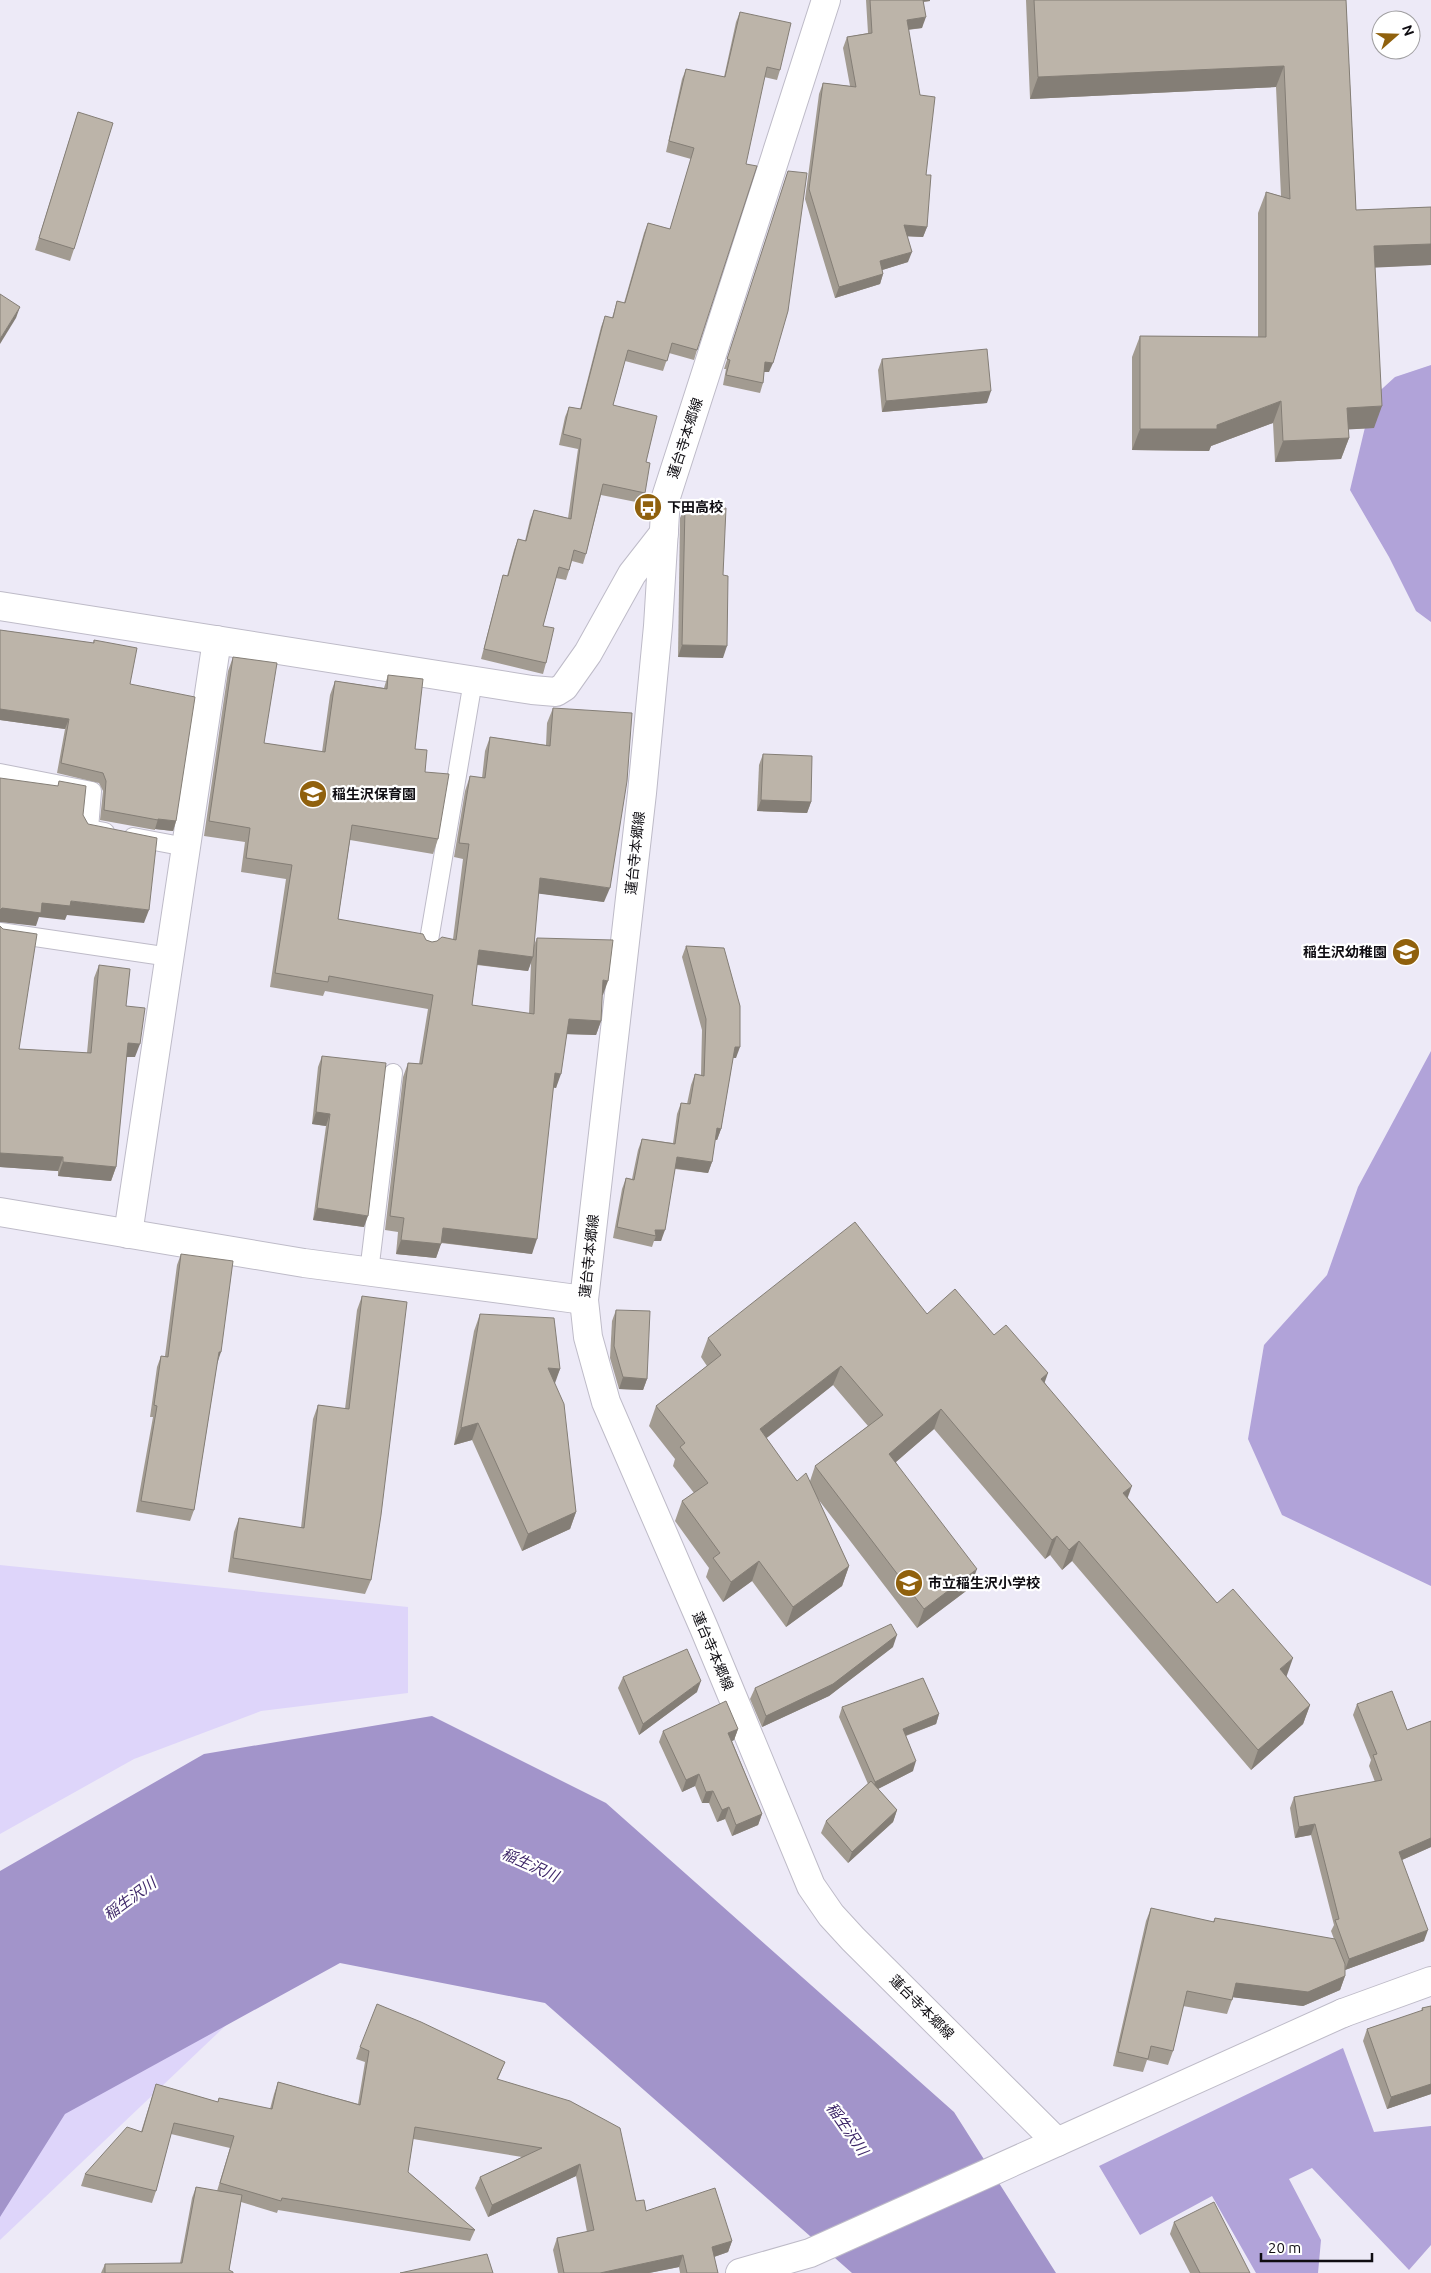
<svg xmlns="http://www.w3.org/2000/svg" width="1431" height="2273" viewBox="0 0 1431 2273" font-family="Ubuntu,'Noto Sans JP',sans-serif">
  <rect width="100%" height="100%" fill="#edeaf7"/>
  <!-- green -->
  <g fill="#ded5fa">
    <path d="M0 1565 408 1607V1693L261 1711 134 1759 0 1834Z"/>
    <path d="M261 1992 0 2240V2024Z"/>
  </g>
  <!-- forest -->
  <g fill="#b1a3d9">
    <path d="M1431 365V622L1416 611 1389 557 1350 490 1372 398 1395 377Z"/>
    <path d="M1431 1051V1586L1282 1515 1248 1439 1264 1345 1327 1275 1358 1187Z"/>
    <path d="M1343 2048 1374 2132 1431 2126V2245L1409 2270 1312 2168 1289 2179 1321 2240 1318 2273H1256L1212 2196 1140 2235 1099 2166Z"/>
  </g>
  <!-- water -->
  <path fill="#a294ca" d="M432 1716 606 1803 954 2112 1056 2273H852L545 2003 340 1963 65 2114 0 2217V1871L204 1754Z"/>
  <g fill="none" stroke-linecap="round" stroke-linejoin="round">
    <defs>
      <g id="service">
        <path d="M0 773 92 791 89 829 105 832"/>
        <path d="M133 837 186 847"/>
        <path d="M0 932 170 957"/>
        <path d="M428 946 473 681"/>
        <path d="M369 1272 393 1073"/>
      </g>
      <g id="minor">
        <path d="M0 606 532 690 556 692 564 687 588 653 632 574 664 533"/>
        <path d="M0 1212 304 1263 584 1300"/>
        <path d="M128 1234 217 640"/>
        <path d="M1057 2142 1343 2013"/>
      </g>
      <path id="tertiary" d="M1343 2013 1431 1981"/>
      <path id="secondary" d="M740 2273 810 2253 1057 2142 853 1939 831 1915 811 1886 704 1628 606 1402 588 1337 584 1300 642 793 658 626 666 497 826 0"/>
    </defs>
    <!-- service casing -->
    <use href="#service" stroke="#bebbc8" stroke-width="20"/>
    <!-- minor casing -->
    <use href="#minor" stroke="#bebbc8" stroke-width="30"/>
    <!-- tertiary casing -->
    <use href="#tertiary" stroke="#bebbc8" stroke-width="30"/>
    <!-- secondary casing -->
    <use href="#secondary" stroke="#bebbc8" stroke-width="30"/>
    <!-- service -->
    <use href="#service" stroke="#fff" stroke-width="18"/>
    <!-- minor -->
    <use href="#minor" stroke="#fff" stroke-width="28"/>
    <!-- tertiary -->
    <use href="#tertiary" stroke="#fff" stroke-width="28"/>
    <!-- secondary -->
    <use href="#secondary" stroke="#fff" stroke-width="28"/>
  </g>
  <!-- wall -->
  <g fill="#a29b91" fill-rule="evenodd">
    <path d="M866 0H930V1L924 2 922 28 908 30 926 175 927 227 923 237 907 236 908 262 882 270 883 274 880 284 835 298 805 199 819 94 823 83 850 86 843 48 847 37 868 33Z"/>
    <path d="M1026 0H1346L1356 210 1431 207V265L1375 267 1374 428 1348 429 1349 438 1341 459 1275 462 1273 423 1211 446 1209 451 1132 450V357L1140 336 1258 337V213L1266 192 1281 196 1276 87 1030 99Z"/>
    <path d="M740 12 780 70 777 80 764 77 697 350 694 360 669 353 663 371 625 361 613 405 646 462 645 493 641 503 601 495 586 554 583 564 572 561 566 580 556 578 543 626 546 663 543 674 481 659 500 586 503 575 507 576 514 550 518 539 525 541 530 520 534 510 568 518 578 449 559 445 565 417 569 407 580 409 601 327 605 316 612 318 617 301 624 303 644 233 648 223 670 229 691 159 666 152 682 79 686 69 724 77 736 22Z"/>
    <path d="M78 112 74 249 70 261 35 250Z"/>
    <path d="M788 171 769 372H764L763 383 760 393 723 385 726 369H724Z"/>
    <path d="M882 359 987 403 882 412 878 370Z"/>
    <path d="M685 507 723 575V658L678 657 680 518Z"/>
    <path d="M0 630 93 643 94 640 130 684 176 821 173 831 155 829V830L100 820 103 791 99 783 57 773 65 729 0 720Z"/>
    <path d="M233 657 264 743 322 752 330 695 335 681 384 688 388 675 415 749 425 772 438 839 433 854 350 840 338 919 426 940 432 942 453 939 463 859 454 857 465 791 470 776 482 778 485 751 490 737 546 745 547 723 553 708 604 902 538 893 534 945 537 938 603 995H602L601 1021 596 1035 567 1034 556 1088 553 1087 532 1254 441 1243 436 1258 396 1254 398 1232 385 1230 403 1077 408 1063 419 1064 428 1009 325 991 323 996 270 987 286 879 241 872 245 842 204 836 228 671ZM531 962 529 1014 472 1005 477 965 528 971Z"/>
    <path d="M763 754 811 802 807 813 757 811 759 765Z"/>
    <path d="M0 926 19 1049 87 1053 94 978 99 965 126 1006 135 1057H126L116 1167 111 1181 58 1176V1171L0 1167Z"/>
    <path d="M686 946 736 1058H733L721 1129 717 1140 715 1139 712 1162 708 1173 675 1169 661 1241H654L652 1247 613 1238 622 1189 626 1178 632 1179 638 1150 642 1139 673 1143 677 1114 681 1103 687 1104 691 1085 695 1074 701 1075 702 1030 682 957Z"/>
    <path d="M322 1056 364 1227 313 1220 326 1126 312 1124 318 1067Z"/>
    <path d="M181 1254 217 1364 194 1510 190 1521 136 1512 153 1417H150L157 1367 161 1356H165L177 1265Z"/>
    <path d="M362 1296 371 1580 365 1594 228 1572 234 1532 239 1518 301 1528 313 1419 318 1405 345 1409 357 1310Z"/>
    <path d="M616 1310 647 1379 643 1390 619 1389 610 1358 612 1321Z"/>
    <path d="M480 1314 560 1369 554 1383 576 1512 570 1529 522 1551 472 1440 454 1445 474 1331Z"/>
    <path d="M927 1314 994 1335 1045 1383 1128 1498 1217 1603 1286 1677 1310 1705 1303 1724 1251 1770 1072 1561 1062 1570 1050 1555 1045 1559 934 1429 896 1462 970 1588 917 1628 818 1499 849 1566 842 1586 786 1627 752 1581 723 1602 706 1577 709 1568 675 1521 682 1501 694 1493 673 1466 675 1459 649 1426 656 1406 707 1366 701 1357 708 1338ZM833 1385 868 1426 815 1466 810 1481H797L766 1438Z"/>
    <path d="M893 1647 829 1696 762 1727 750 1699 755 1688Z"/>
    <path d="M623 1677 697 1692 639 1735 618 1688Z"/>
    <path d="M1357 1704 1407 1730 1431 1721V1847L1402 1860 1424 1941 1345 1970V1976L1340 1990 1303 2006 1233 1997 1227 2014 1183 2006 1173 2051 1168 2065 1147 2060 1143 2072 1113 2066 1146 1921 1151 1908 1213 1922 1215 1918 1334 1939 1331 1931 1334 1925 1311 1835 1295 1838 1290 1808 1294 1797 1375 1782 1369 1766 1371 1760 1353 1715Z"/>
    <path d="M842 1707 939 1714 936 1724 906 1736 913 1771 878 1789 897 1810 893 1822 848 1863 821 1833 826 1821 868 1784 839 1717Z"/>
    <path d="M738 1729 734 1740 732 1741 762 1814 758 1825 732 1836 725 1819 717 1822 709 1803H702L695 1786 682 1792 659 1742 663 1731Z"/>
    <path d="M1431 2006V2094L1387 2109 1363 2041 1367 2029 1421 2011 1422 2008Z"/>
    <path d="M360 2047 505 2062 498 2079 646 2211 732 2241 728 2252 714 2257 718 2273H680L679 2267 649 2273H558L553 2250 557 2238 587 2232 576 2176 488 2217 475 2188 480 2177 522 2157 413 2139 408 2172 475 2230 470 2241 278 2210 277 2213 241 2202 229 2270 180 2263 192 2198 196 2187 217 2191 230 2148 171 2134 156 2191 152 2203 81 2186 85 2174 141 2132 156 2084 218 2102 219 2098 270 2109 274 2094 278 2082 358 2104 365 2062 356 2059Z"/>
    <path d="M1174 2222 1250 2273H1190L1170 2234Z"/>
    <path d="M105 2264V2273H101Z"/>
  </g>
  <!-- shaded-wall -->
  <g fill="#847e76">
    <path d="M919 0H930V1L918 2Z"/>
    <path d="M926 17 922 28 903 30 907 20Z"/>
    <path d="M1284 66 1276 87 1030 99 1038 77Z"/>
    <path d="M904 225 927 227 923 237 900 236Z"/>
    <path d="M1431 244V265L1367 268 1374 246Z"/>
    <path d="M912 252 908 262 876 272 880 261Z"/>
    <path d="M883 274 880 284 835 298 839 287Z"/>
    <path d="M20 307 16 318 0 344V339Z"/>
    <path d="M765 362 773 363 769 372H762Z"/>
    <path d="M991 391 987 403 882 412 886 401Z"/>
    <path d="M1281 401 1273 423 1211 446 1209 451 1132 450 1140 429 1217 425Z"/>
    <path d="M1382 406 1374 428 1339 430 1347 408Z"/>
    <path d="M1349 438 1341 459 1275 462 1283 441Z"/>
    <path d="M682 645 727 646 723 658 678 657Z"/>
    <path d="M0 709 69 719 65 729 0 720Z"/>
    <path d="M761 800 811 802 807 813 757 811Z"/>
    <path d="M158 819 176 821 173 831 155 829Z"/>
    <path d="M540 878 610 888 604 902 534 893Z"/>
    <path d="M71 901 149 910 144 923 67 915 65 920 39 917 36 926 0 922V910L2 908 42 903Z"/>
    <path d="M479 950 533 957 528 971 474 964Z"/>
    <path d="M603 980 608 981 603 995H597Z"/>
    <path d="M569 1019 601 1021 596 1035 563 1034Z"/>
    <path d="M128 1043 140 1044 135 1057H123Z"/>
    <path d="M735 1047H740L736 1058H731Z"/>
    <path d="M555 1073 561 1074 556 1088 550 1087Z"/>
    <path d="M316 1112 330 1114 326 1126 312 1124Z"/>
    <path d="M717 1128 721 1129 717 1140 713 1139Z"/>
    <path d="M0 1153 63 1157 58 1171 0 1167Z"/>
    <path d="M677 1157 712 1162 708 1173 673 1168Z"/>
    <path d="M63 1162 116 1167 111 1181 58 1176Z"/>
    <path d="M317 1208 368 1216 364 1227 313 1220Z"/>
    <path d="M443 1228 537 1239 532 1254 438 1242Z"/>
    <path d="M655 1230H665L661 1241H654L656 1236Z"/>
    <path d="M401 1240 441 1244 436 1258 396 1254Z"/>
    <path d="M219 1352H221L217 1364Z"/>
    <path d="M841 1366 833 1385 753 1449 760 1429Z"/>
    <path d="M548 1368 560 1369 554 1386Z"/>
    <path d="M1048 1373 1041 1393V1379Z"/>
    <path d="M623 1377 647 1379 643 1390 619 1389Z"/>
    <path d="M941 1409 934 1429 882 1474 889 1454Z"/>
    <path d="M478 1423 472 1440 454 1445 461 1428Z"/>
    <path d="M1132 1486 1125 1505 1123 1493Z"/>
    <path d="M576 1512 570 1529 522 1551 528 1534Z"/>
    <path d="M1057 1536 1050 1555 1045 1559 1052 1540Z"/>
    <path d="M1079 1541 1072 1561 1062 1570 1069 1550Z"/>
    <path d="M759 1561 752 1581 723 1602 731 1582Z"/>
    <path d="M849 1566 842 1586 786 1627 793 1607Z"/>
    <path d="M977 1569 970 1588 917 1628 924 1609Z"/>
    <path d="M897 1635 893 1647 829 1696 762 1727 766 1716Z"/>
    <path d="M1293 1658 1286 1678 1280 1669Z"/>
    <path d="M701 1681 697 1692 639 1735 643 1724Z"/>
    <path d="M1310 1705 1303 1724 1251 1770 1258 1750Z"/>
    <path d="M939 1714 936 1724 899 1738 903 1729Z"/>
    <path d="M738 1729 734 1740 724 1745 728 1733Z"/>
    <path d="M916 1761 913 1771 872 1792 875 1782Z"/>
    <path d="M699 1774 695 1786 682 1792 686 1780Z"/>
    <path d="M713 1791 709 1803H702L706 1792Z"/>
    <path d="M729 1807 725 1819 717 1822 722 1810Z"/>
    <path d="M897 1810 893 1822 848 1863 852 1852Z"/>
    <path d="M762 1814 758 1825 732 1836 736 1825Z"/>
    <path d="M1315 1824 1311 1835 1295 1838 1299 1827Z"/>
    <path d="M1431 1838V1847L1395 1863 1399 1852Z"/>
    <path d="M1428 1930 1424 1941 1345 1970 1349 1959Z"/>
    <path d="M1345 1976 1340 1990 1303 2006 1231 1997 1236 1983Z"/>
    <path d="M1431 2084V2094L1387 2109 1391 2097Z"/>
    <path d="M580 2164 576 2176 488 2217 492 2205Z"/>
    <path d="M732 2241 728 2252 708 2259 712 2247Z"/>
    <path d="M683 2255 679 2267 649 2273H600Z"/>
  </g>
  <!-- building -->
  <g fill="#bcb4a9" stroke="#847e76">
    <path d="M870 0H923L926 17 907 20 920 95 935 97 926 175H931L927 227 904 225 912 252 880 261 883 274 839 287 809 189 823 83 856 87 847 37 872 33Z"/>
    <path d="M1034 0H1346L1356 210 1431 207V244L1374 246 1382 406 1347 408 1349 438 1283 441 1281 401 1217 425V429H1140V336L1266 337V192L1290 199 1284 66 1038 77Z"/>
    <path d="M740 12 791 23 780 70 767 67 746 164 757 166 697 350 672 343 667 361 628 350 613 405 657 416 646 462 650 463 645 493 603 484 586 554 574 550 569 570 559 567 543 626 554 628 546 663 484 649 503 575 508 576 518 539 526 541 534 510 571 519 581 439 563 434 569 407 581 409 605 316 613 318 617 301 625 303 648 223 670 229 694 148 669 141 686 69 725 77Z"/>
    <path d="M78 112 113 123 74 249 39 238Z"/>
    <path d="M788 171 807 173 788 311 773 363 765 362 763 383 726 375 730 360 727 359Z"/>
    <path d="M0 294 20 307 0 339Z"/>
    <path d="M987 349 991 391 886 401 882 359Z"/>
    <path d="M685 507 726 508 723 575 728 576 727 646 682 645Z"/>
    <path d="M0 630 94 643V640L137 648 130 684 195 697 176 821 158 819V820L104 810 106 781 103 773 61 763 69 719 0 709Z"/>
    <path d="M233 657 277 663 264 743 325 752 335 681 387 689 388 675 423 679 415 749 427 750 425 772 449 774 438 839 352 825 338 919 423 934 426 940 432 942 437 941 442 937 456 940 469 844 459 843 470 776 485 778 490 737 550 746 553 708 632 713 627 781 610 888 540 878 533 957 479 950 472 1005 534 1014 537 938 613 940 608 981 603 980 601 1021 569 1019 561 1074 555 1073 537 1239 443 1228 441 1244 401 1240 404 1218 390 1216 408 1063 422 1064 433 995 329 976 328 982 275 973 292 865 246 858 250 828 209 821Z"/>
    <path d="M763 754 812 756 811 802 761 800Z"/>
    <path d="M0 778 58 786 59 781 86 786 83 815 88 824 157 838 149 910 71 901 70 906 42 903 41 913 2 908 0 910Z"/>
    <path d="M0 926 3 929 37 934 19 1049 91 1053 99 965 130 969 126 1006 145 1008 140 1044 128 1043 116 1167 63 1162V1157L0 1153Z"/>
    <path d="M686 946 724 948 740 1006V1047H735L721 1129 717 1128 712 1162 677 1157 665 1230H655L656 1236 617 1227 626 1178 634 1180 642 1139 675 1144 681 1103 690 1104 695 1074 704 1076 706 1019Z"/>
    <path d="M322 1056 386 1063 368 1216 317 1208 330 1114 316 1112Z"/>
    <path d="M855 1222 927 1314 955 1289 994 1335 1006 1325 1048 1373 1041 1379 1132 1486 1123 1493 1217 1603 1233 1589 1293 1658 1280 1669 1310 1705 1258 1750 1079 1541 1069 1550 1057 1536 1052 1540 941 1409 889 1454 977 1569 924 1609 815 1466 883 1415 841 1366 760 1429 797 1481 806 1473 849 1566 793 1607 759 1561 731 1582 713 1558 720 1553 682 1501 708 1483 680 1447 685 1443 656 1406 721 1355 708 1338Z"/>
    <path d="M181 1254 233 1261 221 1352H219L194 1510 141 1501 157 1406 154 1405 161 1356 168 1357Z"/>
    <path d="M362 1296 407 1302 381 1515 371 1580 233 1558 239 1518 304 1528 318 1405 349 1409Z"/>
    <path d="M616 1310 650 1311 647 1379 623 1377 614 1346Z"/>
    <path d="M480 1314 554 1318 560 1369 548 1368 564 1404 576 1512 528 1534 478 1423 461 1428Z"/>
    <path d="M891 1624 897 1635 833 1684 766 1716 755 1688Z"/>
    <path d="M687 1649 701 1681 643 1724 623 1677Z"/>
    <path d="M923 1678 939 1714 903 1729 916 1761 875 1782 842 1707Z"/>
    <path d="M1392 1691 1407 1730 1431 1721V1838L1399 1852 1428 1930 1349 1959 1335 1920 1339 1919 1315 1824 1299 1827 1294 1797 1382 1780 1373 1755 1377 1754 1357 1704Z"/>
    <path d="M726 1701 738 1729 728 1733 762 1814 736 1825 729 1807 722 1810 713 1791 706 1792 699 1774 686 1780 663 1731Z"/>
    <path d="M871 1781 897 1810 852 1852 826 1821Z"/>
    <path d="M1151 1908 1214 1922 1215 1918 1335 1939 1345 1964V1976L1308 1992 1236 1983 1232 2000 1187 1991 1173 2051 1151 2046 1148 2059 1118 2052Z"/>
    <path d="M377 2004 421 2022 505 2062 497 2079 570 2101 620 2128 636 2201 644 2200 646 2211 715 2188 732 2241 712 2247 718 2273H687L683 2255 600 2273H564L557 2238 594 2230 580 2164 492 2205 480 2177 542 2148 415 2127 408 2172 475 2230 282 2198 281 2201 220 2183 234 2136 174 2123 156 2191 85 2174 127 2127 142 2132 156 2084 218 2102 219 2098 272 2109 278 2082 360 2105 369 2051 360 2047Z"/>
    <path d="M1431 2006V2084L1391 2097 1367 2029 1423 2010 1422 2008Z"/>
    <path d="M196 2187 242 2195 229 2270 233 2272V2273H105V2264L182 2263Z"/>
    <path d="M1214 2202 1250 2273H1200L1174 2222Z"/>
    <path d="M487 2254 493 2273H400Z"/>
  </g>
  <!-- icons -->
  <defs>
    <symbol id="bus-disc" viewBox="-11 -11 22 22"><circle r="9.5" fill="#90610d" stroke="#fff"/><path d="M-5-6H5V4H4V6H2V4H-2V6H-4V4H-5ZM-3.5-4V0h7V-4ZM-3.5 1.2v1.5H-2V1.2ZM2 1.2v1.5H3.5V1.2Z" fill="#fff"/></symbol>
    <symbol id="school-disc" viewBox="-11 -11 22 22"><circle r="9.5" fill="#90610d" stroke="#fff"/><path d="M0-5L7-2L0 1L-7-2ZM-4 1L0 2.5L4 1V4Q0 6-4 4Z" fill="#fff"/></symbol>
  </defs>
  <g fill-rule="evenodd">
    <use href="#bus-disc" x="632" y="491" width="32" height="32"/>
    <use href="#school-disc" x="297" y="778" width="32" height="32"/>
    <use href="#school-disc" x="1390" y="936" width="32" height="32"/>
    <use href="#school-disc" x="893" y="1567" width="32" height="32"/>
  </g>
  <g text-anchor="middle" stroke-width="4.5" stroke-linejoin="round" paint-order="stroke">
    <!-- street labels -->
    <g font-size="14" fill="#0f0d12" stroke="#fff">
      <text transform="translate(685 438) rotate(-72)" y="5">蓮台寺本郷線</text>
      <text transform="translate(635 853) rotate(-84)" y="5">蓮台寺本郷線</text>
      <text transform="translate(589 1256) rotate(-84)" y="5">蓮台寺本郷線</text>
      <text transform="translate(713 1651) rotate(67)" y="5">蓮台寺本郷線</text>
      <text transform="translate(922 2007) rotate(45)" y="5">蓮台寺本郷線</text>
    </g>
    <!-- poi labels -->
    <g font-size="14" font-weight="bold" fill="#0f0d12" stroke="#fff" text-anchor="start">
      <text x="667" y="512">下田高校</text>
      <text x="332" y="799">稲生沢保育園</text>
      <text x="1387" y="957" text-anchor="end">稲生沢幼稚園</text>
      <text x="928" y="1588">市立稲生沢小学校</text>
    </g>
    <!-- water labels -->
    <g font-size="15" font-style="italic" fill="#3f2869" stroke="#fff">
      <text transform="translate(530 1865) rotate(24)" y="5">稲生沢川</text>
      <text transform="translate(130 1899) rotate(-36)" y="5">稲生沢川</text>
      <text transform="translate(847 2129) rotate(55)" y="5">稲生沢川</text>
    </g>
  </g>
  <!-- north arrow -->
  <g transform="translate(1396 35) rotate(70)"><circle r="24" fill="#ffffff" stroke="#9f9ea0"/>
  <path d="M0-4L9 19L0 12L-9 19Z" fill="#90610d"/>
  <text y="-8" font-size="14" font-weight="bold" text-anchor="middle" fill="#0f0d12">N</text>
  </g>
  <!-- scale -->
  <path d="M1261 2253v8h111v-8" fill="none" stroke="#0f0d12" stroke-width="2.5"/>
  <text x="1268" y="2253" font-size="15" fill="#0f0d12" stroke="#ffffff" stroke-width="4" paint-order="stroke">20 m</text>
</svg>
